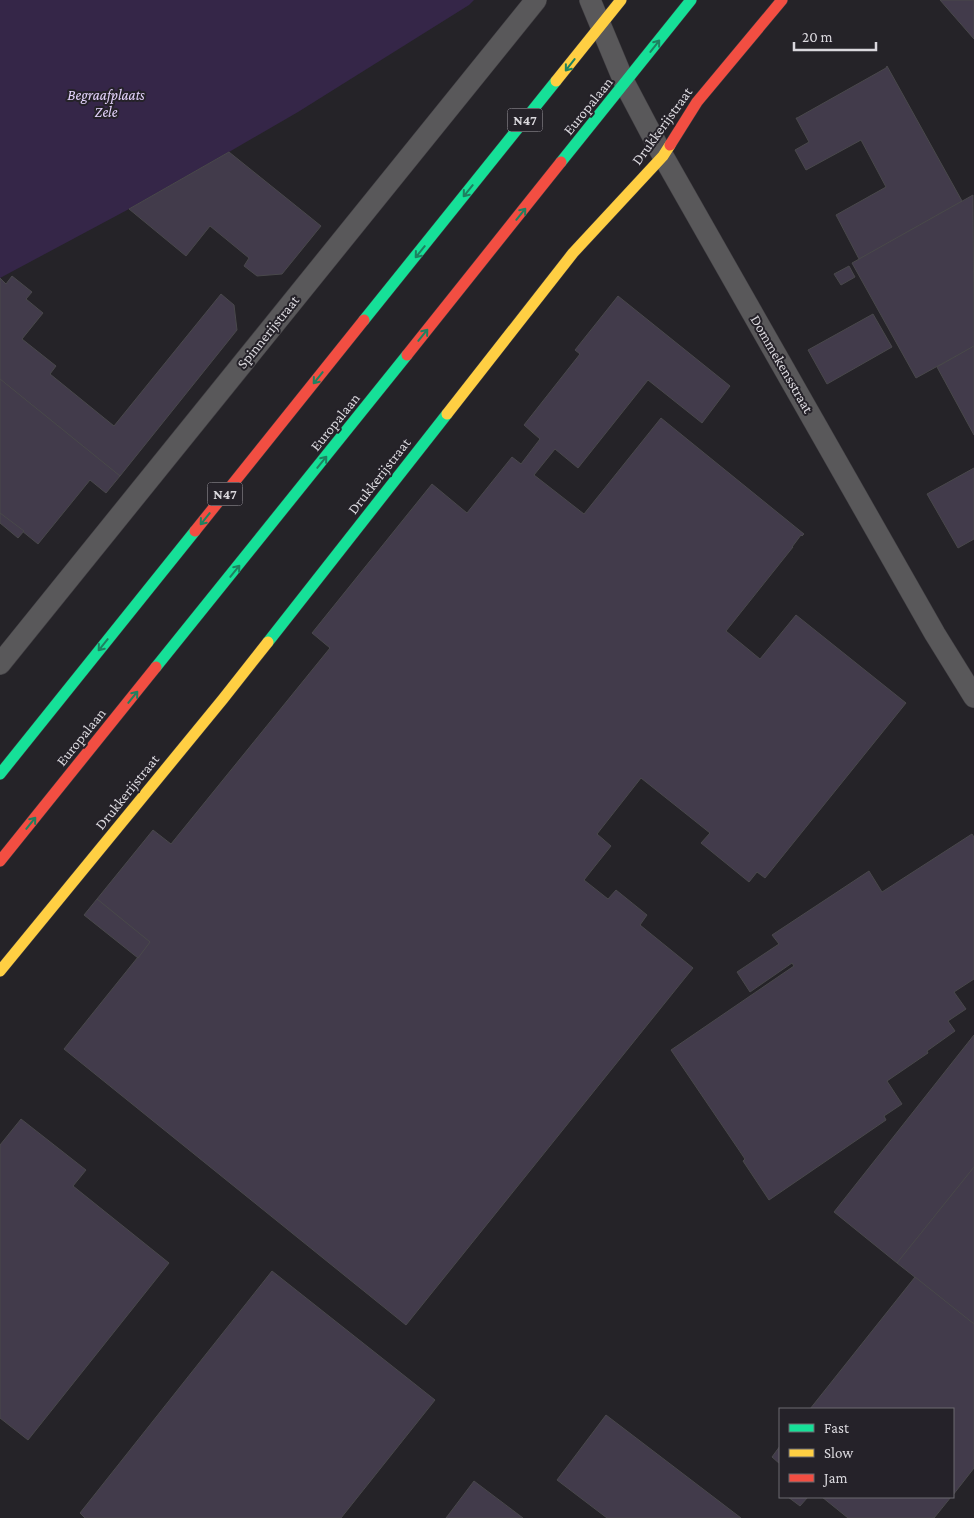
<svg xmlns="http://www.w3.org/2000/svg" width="974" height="1518" viewBox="0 0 974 1518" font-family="'Crimson Pro',serif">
  <rect width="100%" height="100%" fill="#252328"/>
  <!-- green -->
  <path fill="#352648" d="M0 0H474L469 5 298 112 229 152 129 209 0 278Z"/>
  <!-- building -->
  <g fill="#423b4b" stroke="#49484b">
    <path d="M940 0H974V39Z"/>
    <path d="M887 66 962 201 859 259 836 215 886 187 861 140 806 170 795 150 809 142 796 118H797L886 68Z"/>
    <path d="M229 152 321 226 282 274 257 276 244 266 249 258 210 226 186 256 129 209Z"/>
    <path d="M973 195 974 346 916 378 852 263Z"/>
    <path d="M849 266 855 277 841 285 834 274Z"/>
    <path d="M12 276 32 292 26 299 43 313 22 339 56 366 50 374 114 426 221 294 234 305 237 330 120 476 0 379V278L6 284Z"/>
    <path d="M618 296 730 386 702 423 648 380 578 468 555 449 534 475 584 514 661 418 804 534 802 536 801 535 792 547H793L726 631 760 659 796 615 906 703 765 878 757 872 749 882 701 843 710 833 641 778 597 834 611 846 584 880 608 899 616 890 647 915 640 925 693 968 406 1325 64 1049 150 942 97 899 153 830 171 844 330 648 312 633 432 484 467 513 512 457 521 464 540 439 524 425 580 354 575 350Z"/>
    <path d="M873 314 892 347 827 384 808 350Z"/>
    <path d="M974 346V435L937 367Z"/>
    <path d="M0 379 120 476 106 493 90 480 38 544 0 513Z"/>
    <path d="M974 468V539L958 548 927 494Z"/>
    <path d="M0 513 24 531 18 538 0 523Z"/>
    <path d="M972 834 974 837V979L954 992 966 1009 948 1021 955 1031 927 1051 928 1053 887 1081 902 1104 884 1116 886 1120 769 1200 743 1161 745 1159 671 1050 794 966 792 963 750 992 737 972 779 944 772 935 869 871 882 892Z"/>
    <path d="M97 899 150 942 138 958 84 915Z"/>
    <path d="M974 1035V1167L897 1263 834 1212Z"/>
    <path d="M21 1119 86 1170 73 1186 169 1263 28 1440 0 1418V1145Z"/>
    <path d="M974 1167V1324L897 1263Z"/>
    <path d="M272 1271 435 1400 341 1518H85L80 1513Z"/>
    <path d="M915 1277 974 1324V1468L953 1495V1409H810Z"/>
    <path d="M606 1415 741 1518H607L557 1480Z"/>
    <path d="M780 1446V1464L772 1457Z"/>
    <path d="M474 1481 523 1518H446Z"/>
    <path d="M788 1497H808L800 1506Z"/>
    <path d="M822 1497H951L934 1518H848Z"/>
  </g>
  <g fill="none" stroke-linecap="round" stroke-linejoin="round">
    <defs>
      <g id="street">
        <path d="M590 0 625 84 663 156 935 634 974 697"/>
        <path d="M0 664 536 0"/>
      </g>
      <g id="fast">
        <path d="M561 162 691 0"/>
        <path d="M364 320 556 81"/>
        <path d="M268 642 447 414"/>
        <path d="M156 667 407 355"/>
        <path d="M0 774 195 531"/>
      </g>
      <g id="slow">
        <path d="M556 81 621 0"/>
        <path d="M447 414 573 253 663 156 670 145"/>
        <path d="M0 971 223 699 268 642"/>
      </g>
      <g id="jam">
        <path d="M670 145 697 102 782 0"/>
        <path d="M407 355 561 162"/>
        <path d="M195 531 364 320"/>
        <path d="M0 861 156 667"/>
      </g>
    </defs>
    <!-- street casing -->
    <use href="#street" stroke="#403e42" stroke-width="22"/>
    <!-- fast casing -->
    <use href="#fast" stroke="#403e42" stroke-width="12"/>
    <!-- slow casing -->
    <use href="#slow" stroke="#403e42" stroke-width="12"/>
    <!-- jam casing -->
    <use href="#jam" stroke="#403e42" stroke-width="12"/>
    <!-- street -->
    <use href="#street" stroke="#59585a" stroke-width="21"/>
    <!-- fast -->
    <use href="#fast" stroke="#16e098" stroke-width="11"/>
    <!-- slow -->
    <use href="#slow" stroke="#ffcf43" stroke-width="11"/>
    <!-- jam -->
    <use href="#jam" stroke="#f24e42" stroke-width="11"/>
  </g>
  <!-- one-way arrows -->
  <defs><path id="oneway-shaft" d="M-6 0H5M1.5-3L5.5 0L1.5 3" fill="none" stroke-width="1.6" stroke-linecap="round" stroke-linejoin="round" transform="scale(1.25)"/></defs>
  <g stroke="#1e8160">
    <use href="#oneway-shaft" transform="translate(655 46) rotate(-52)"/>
    <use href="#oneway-shaft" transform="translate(570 65) rotate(128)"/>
    <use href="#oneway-shaft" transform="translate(468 191) rotate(129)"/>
    <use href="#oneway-shaft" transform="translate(521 214) rotate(-51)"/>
    <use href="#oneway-shaft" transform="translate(420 252) rotate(129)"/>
    <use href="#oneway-shaft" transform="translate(423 335) rotate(-51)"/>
    <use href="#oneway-shaft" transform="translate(318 378) rotate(129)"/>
    <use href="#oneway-shaft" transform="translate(322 462) rotate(-51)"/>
    <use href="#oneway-shaft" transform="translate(205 519) rotate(129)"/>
    <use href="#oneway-shaft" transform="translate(235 571) rotate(-51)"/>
    <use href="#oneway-shaft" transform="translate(103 645) rotate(129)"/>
    <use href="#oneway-shaft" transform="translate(133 697) rotate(-51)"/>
    <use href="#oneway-shaft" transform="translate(31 823) rotate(-51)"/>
  </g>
  <g text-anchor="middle" stroke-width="4" stroke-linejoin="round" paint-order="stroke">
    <!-- shield labels -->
    <g fill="#252229" stroke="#a4a1a7" stroke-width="1">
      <rect x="507.5" y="108.5" width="35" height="23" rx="4"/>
      <rect x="207.5" y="482.5" width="35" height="23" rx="4"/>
    </g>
    <g font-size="14" font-weight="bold" fill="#dad8dd">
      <text x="525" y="125">N47</text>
      <text x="225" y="499">N47</text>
    </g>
    <!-- park labels -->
    <g font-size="15" font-style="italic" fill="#e4d3fc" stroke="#252229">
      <text x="106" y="100">Begraafplaats<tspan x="106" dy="17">Zele</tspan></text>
    </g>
    <!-- street labels -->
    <g font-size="15" fill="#dad8dd" stroke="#252229">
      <text transform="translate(588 106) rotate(-51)" y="5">Europalaan</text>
      <text transform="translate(662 126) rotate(-54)" y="5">Drukkerijstraat</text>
      <text transform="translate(268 332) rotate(-51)" y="5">Spinnerijstraat</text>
      <text transform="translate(782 364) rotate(60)" y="5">Dommekensstraat</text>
      <text transform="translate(335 422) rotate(-51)" y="5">Europalaan</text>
      <text transform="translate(379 476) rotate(-52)" y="5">Drukkerijstraat</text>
      <text transform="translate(81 737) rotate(-51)" y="5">Europalaan</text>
      <text transform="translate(127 792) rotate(-51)" y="5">Drukkerijstraat</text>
    </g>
  </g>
  <!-- legend -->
  <rect x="779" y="1408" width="175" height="90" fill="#252229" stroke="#6d6b71"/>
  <rect x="789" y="1424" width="25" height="8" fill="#16e098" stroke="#6d6b71"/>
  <text x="824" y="1433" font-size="15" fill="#dad8dd">Fast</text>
  <rect x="789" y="1449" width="25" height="8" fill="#ffcf43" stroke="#6d6b71"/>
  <text x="824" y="1458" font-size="15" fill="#dad8dd">Slow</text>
  <rect x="789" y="1474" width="25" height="8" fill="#f24e42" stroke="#6d6b71"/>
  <text x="824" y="1483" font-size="15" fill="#dad8dd">Jam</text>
  <!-- scale -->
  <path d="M794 42v8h82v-8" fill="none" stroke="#dad8dd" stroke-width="2.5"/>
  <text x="802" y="42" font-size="15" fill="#dad8dd" stroke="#252229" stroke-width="4" paint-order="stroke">20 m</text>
</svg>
